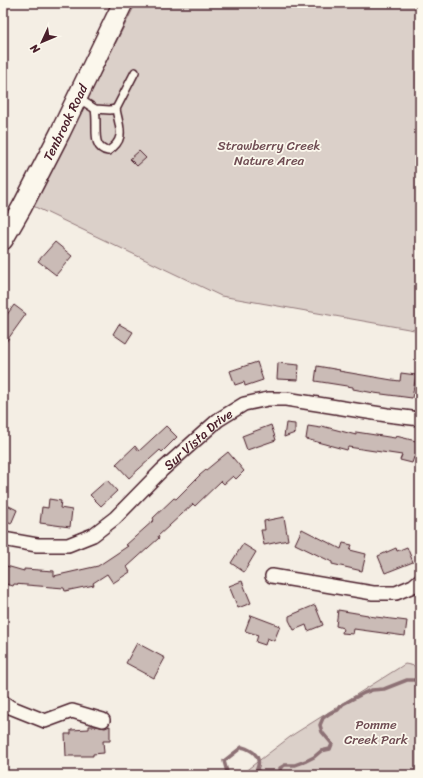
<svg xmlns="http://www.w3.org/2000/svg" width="423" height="778" viewBox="0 0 423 778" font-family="Sriracha,sans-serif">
  <rect width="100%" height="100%" fill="#f4eee4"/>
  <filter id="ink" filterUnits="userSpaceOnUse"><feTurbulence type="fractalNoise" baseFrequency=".025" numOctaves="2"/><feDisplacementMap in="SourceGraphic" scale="8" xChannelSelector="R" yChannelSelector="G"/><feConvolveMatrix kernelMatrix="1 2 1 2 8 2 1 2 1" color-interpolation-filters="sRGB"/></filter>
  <g filter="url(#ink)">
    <!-- green -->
    <g fill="#dbd0c9" stroke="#92787a">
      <path d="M136 3H420V331L221 296 33 206Z"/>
      <path d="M405 664 420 667V775H240L294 734Z"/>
    </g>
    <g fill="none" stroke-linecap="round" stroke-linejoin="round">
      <!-- stream -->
      <g stroke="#8d7174" stroke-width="3.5">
        <path d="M225 775 227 772 224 761 242 747C253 750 262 757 257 769L262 775"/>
        <path d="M281 775 280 768 285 765H295L306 761 314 757 321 751 330 749 332 744 322 732 320 725 323 718 330 713 338 710 343 704 364 693 372 690 384 689 407 680H420"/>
      </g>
    </g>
    <!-- building -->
    <g fill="#cabbb6" stroke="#4a1f2b">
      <path d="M139 151 146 158 137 166 130 159Z"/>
      <path d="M55 242 72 256 56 275 38 261Z"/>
      <path d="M14 305 26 314 3 346V320Z"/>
      <path d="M119 324 133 332 126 343 113 334Z"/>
      <path d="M257 362 263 380 245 386 244 382 235 385 230 371Z"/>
      <path d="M278 363 299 365 298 380 277 379Z"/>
      <path d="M317 366 340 370 339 371 392 380 400 381 401 373 416 375 412 398 374 393 353 389V387L315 381Z"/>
      <path d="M286 423 295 424V433L284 437Z"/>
      <path d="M271 425 276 440 247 450 242 436Z"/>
      <path d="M166 426 177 437 162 452 160 450 129 478 116 464 135 446 139 451Z"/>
      <path d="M308 426 321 428 322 426 356 435V432L395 438 396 436 420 442V459L414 457 412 463 400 460 402 455 348 447 347 450 306 439Z"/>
      <path d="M228 452 244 471 236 479 233 476 224 484 221 481 195 506 193 504 158 536 159 538 127 567 130 572 113 583 107 574 93 583 94 585 65 591 64 588 14 584 13 586 3 583V565L24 571V569L54 571V576L98 566 128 546 126 545 154 520 153 518 174 498 176 499 200 475Z"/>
      <path d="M107 480 117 491 101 506 90 495Z"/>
      <path d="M49 499 61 501 60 508 72 510 70 527 40 523 42 507 48 508Z"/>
      <path d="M3 503 17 510 11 524 3 520Z"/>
      <path d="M284 517 288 540 264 545 261 530H265L264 521Z"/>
      <path d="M302 529 341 549 343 543 352 545 350 550 366 554 362 571 332 564V562L295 544Z"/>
      <path d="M243 544 256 552 244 572 231 563Z"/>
      <path d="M407 547 413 562 385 573 378 556 396 548 397 551Z"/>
      <path d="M242 581 251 603 238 608 229 586Z"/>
      <path d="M315 605 323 625 308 631 306 625 294 630 289 620V616Z"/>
      <path d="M338 610 368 615V616L407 621 405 636 354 629 353 634 342 633 343 628 336 626Z"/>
      <path d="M251 615 280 626 274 641 267 638 265 645 256 642 258 635 245 631Z"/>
      <path d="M137 643 165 658 154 678 126 663Z"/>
      <path d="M89 726H96L105 728 110 726V741H103L104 753 93 754V756H66L65 734H71V730L89 729Z"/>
    </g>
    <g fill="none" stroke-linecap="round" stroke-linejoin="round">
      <defs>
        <g id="lane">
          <path d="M78 98 95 109 110 110 116 109"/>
          <path d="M95 109C96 114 96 120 96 125 96 136 95 149 108 151 127 139 119 127 116 109L135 72"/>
        </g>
        <g id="street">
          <path id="s1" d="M3 539 37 545H68L93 535 115 518 162 470 218 420 244 404 268 399H286L387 415 420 419"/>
          <path d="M272 576 373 593H396L413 586 420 580"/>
          <path d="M3 702 10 707 45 721 72 711 103 720"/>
        </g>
        <g id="secondary">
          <path id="s2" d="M3 240 22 207 60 133 123 3"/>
        </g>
      </defs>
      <!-- lane casing -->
      <use href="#lane" stroke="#4a1f2b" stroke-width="10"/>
      <!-- street casing -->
      <use href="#street" stroke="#4a1f2b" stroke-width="16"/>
      <!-- secondary casing -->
      <use href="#secondary" stroke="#4a1f2b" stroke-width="22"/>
      <!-- lane -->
      <use href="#lane" stroke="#fbf7ec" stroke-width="7"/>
      <!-- street -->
      <use href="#street" stroke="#fbf7ec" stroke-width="13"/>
      <!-- secondary -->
      <use href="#secondary" stroke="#fbf7ec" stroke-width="19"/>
    </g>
  </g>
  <g text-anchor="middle" stroke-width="3.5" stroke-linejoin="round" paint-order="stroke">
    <!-- street labels -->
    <g font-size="13" fill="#4a1f2b" stroke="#fbf7ec">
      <text dy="5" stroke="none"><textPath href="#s2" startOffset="133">Tenbrook Road</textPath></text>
      <text dy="5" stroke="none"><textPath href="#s1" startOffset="235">Sur Vista Drive</textPath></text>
    </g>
    <!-- park labels -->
    <g font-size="13" fill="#6e4b52" stroke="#fbf7ec">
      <text x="269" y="150">Strawberry Creek<tspan x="269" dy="15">Nature Area</tspan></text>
      <text x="376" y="729">Pomme<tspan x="376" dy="15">Creek Park</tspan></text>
    </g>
  </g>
  <!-- margin -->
  <rect width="423" height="778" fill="none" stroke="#fbf7ec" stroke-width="16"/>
  <rect x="8" y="8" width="407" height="762" fill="none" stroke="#4a1f2b" stroke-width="1.5" filter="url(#ink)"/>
  <!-- north arrow -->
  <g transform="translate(42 42) rotate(226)" stroke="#fbf7ec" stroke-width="3" paint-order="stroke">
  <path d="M0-3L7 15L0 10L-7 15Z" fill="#4a1f2b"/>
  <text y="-6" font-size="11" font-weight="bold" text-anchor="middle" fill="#4a1f2b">N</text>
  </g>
</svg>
